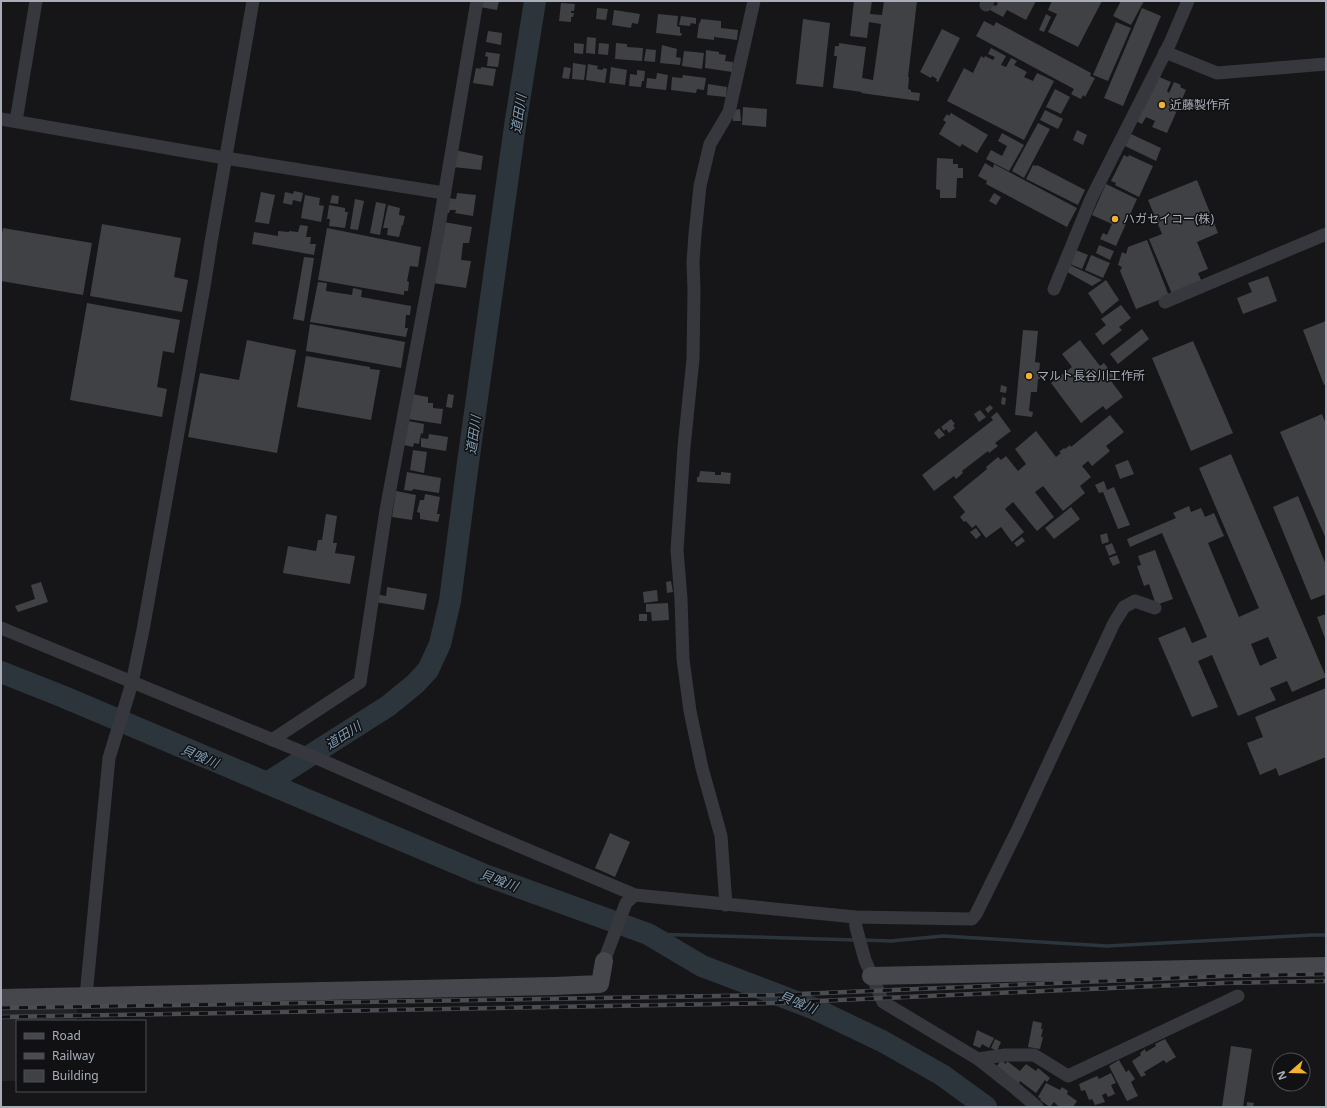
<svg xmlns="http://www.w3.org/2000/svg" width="1327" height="1108" viewBox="0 0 1327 1108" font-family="'Noto Sans','Noto Sans JP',sans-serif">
  <rect width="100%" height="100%" fill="#161618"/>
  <!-- built -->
  <path fill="#222225" d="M77 1003V1021H17V1081H1V1005Z"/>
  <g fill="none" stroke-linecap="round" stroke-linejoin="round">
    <!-- stream -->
    <g stroke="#2c353c" stroke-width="3.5">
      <path d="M648 934 856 940"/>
      <path d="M862 940 891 941 943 936 1107 946 1313 935H1326"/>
    </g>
    <!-- river -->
    <g stroke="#2c353c" stroke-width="22">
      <path d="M1 672 64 697 482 874 648 934 702 966 815 1009 882 1041 942 1075 986 1107"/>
      <path d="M267 783 388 706 415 684 428 670 440 644 450 601 467 470 515 126 535 1"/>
    </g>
  </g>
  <!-- building -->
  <g fill="#404145" fill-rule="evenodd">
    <path d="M481 1H499L497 10 480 7Z"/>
    <path d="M854 1H872L870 14 882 15 884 1H917L908 77H909L908 89 911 90V92L920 93 919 101 861 93 862 92 833 88 837 56H834L835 46H839V43L866 47 862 78 873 80 881 24 869 22 867 38 850 36Z"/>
    <path d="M994 1H1036L1026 20 1007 10 1003 17 990 10 993 5 996 6 998 3Z"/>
    <path d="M1052 1H1102L1078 47 1048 32 1057 14 1048 10Z"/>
    <path d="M1121 1H1144L1131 25 1113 16Z"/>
    <path d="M561 3 575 4 574 11H571V13H574L573 17H571V22L559 21Z"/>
    <path d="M597 8 608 9 606 20 596 19Z"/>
    <path d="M1142 8 1161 16 1123 106 1104 98Z"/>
    <path d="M614 10 640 14 638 24 632 23 631 28 612 25Z"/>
    <path d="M658 14 678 16 677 26 680 27V33H682L681 36 656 33Z"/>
    <path d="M1046 14 1051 17 1044 32 1039 30Z"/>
    <path d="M681 16 696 18V24L691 23 690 26 679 25Z"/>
    <path d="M701 19 721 21V28L738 30 737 40 714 37V40L697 38 699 23H700Z"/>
    <path d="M803 19 830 23 823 87 796 84Z"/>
    <path d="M984 21 994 26 996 22 1091 73 1090 76 1095 78 1085 97 1083 95 1081 99 1071 94 1074 89 976 36Z"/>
    <path d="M1116 22 1131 28 1108 81 1093 75Z"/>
    <path d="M942 29 960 38 938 82 936 81 937 79 932 76 931 78 920 72Z"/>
    <path d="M488 31 502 33 501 45 486 42Z"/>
    <path d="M587 37 596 38 595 54 586 53Z"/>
    <path d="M574 43 584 44 583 54 574 53Z"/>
    <path d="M599 43 609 44 608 55 598 54Z"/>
    <path d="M616 43 627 44V47L643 48 642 61 615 59Z"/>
    <path d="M662 45 677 49 676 57 681 58 680 65 660 63Z"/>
    <path d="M991 48 1006 56 1001 65 1006 67 1011 58 1017 61 1014 65 1027 72 1024 77 1033 81 1037 73 1054 81 1024 140 947 101 964 68 973 73 981 56 984 58 985 56 993 60 995 57 988 54Z"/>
    <path d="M646 49 656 50 655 62 644 61Z"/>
    <path d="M706 50 719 52V54L726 55 725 61 733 62 732 72 705 68Z"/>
    <path d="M684 51 704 53 702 69 682 66Z"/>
    <path d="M486 52 500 54 498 67 487 66 488 57 485 56Z"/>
    <path d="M573 63 586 65 584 80 572 79Z"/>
    <path d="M588 64 598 66 597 69 603 70V68L607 69 605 83 586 80Z"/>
    <path d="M481 67 496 69 493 86 473 83 476 68 481 69Z"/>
    <path d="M564 67 571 68 569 79 562 78Z"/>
    <path d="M611 67 627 70 625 85 609 83Z"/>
    <path d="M637 70 645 71 644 81H642L641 87 629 86 630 74 637 75Z"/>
    <path d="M657 73 668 75 666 90 646 88 647 78 656 79Z"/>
    <path d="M683 75 706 78 704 90 697 89 696 93 671 90 672 77 682 78Z"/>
    <path d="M1157 76 1171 82 1167 91 1169 93 1174 82 1181 85 1180 87 1186 90 1167 133 1152 127 1155 121 1146 117 1142 124 1136 121Z"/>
    <path d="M708 84 727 87 726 97 707 95Z"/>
    <path d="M1055 89 1070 97 1061 114 1046 107Z"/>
    <path d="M743 107 767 109 766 127 742 125Z"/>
    <path d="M740 109 741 121H733V110Z"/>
    <path d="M1045 110 1063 119 1058 129 1040 120Z"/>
    <path d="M951 113 988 135 977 153 962 144 960 147 939 134 946 122 943 120 947 114 949 116Z"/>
    <path d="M1038 123 1050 129 1024 178 1012 171Z"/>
    <path d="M1077 130 1087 135 1083 145 1073 140Z"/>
    <path d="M1002 133 1024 145 1009 171 986 159 991 150 1002 156 1007 146 998 141Z"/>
    <path d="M1131 134 1161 148 1156 161 1125 146Z"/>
    <path d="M455 150 483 156 481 170 453 167Z"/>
    <path d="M1124 155 1128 157 1129 155 1153 166 1139 197 1115 185 1116 183 1111 181Z"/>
    <path d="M937 158 953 159V164H958V168H963V178H957L956 198H940V190L936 189Z"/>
    <path d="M985 163 993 168 994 164 1077 208 1067 227 986 184 987 181 978 176Z"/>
    <path d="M1033 165 1036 166 1037 165 1085 190 1078 205 1026 179Z"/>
    <path d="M1197 180 1218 233 1197 242 1208 269 1198 273 1202 282 1172 294 1149 239 1162 234 1148 200Z"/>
    <path d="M1106 184 1137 199 1116 246 1100 239 1103 233 1107 235 1112 224 1092 215Z"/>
    <path d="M294 191 303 193 301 202 293 200 292 205 283 203 285 192 293 194Z"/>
    <path d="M261 192 275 195 269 224 255 222Z"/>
    <path d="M457 193 476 195 473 216 455 213 456 210H450L449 213 444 212 447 198 456 199Z"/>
    <path d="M994 193 1001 197 996 205 989 201Z"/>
    <path d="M305 195 320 198 319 205 324 206 321 222 301 218Z"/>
    <path d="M332 195 339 196 338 204 330 203Z"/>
    <path d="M355 199 364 201 358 230 350 229Z"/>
    <path d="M376 202 386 204 380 235 370 233Z"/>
    <path d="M329 205 345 208V212H348L345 228 329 226 330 219H327Z"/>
    <path d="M388 205 400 208 399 215 405 216 403 225H402L399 237 387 235 388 228H383Z"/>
    <path d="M444 222 472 227 469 243H463L461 260 471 261 466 288 433 283Z"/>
    <path d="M102 224 181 238 174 277 188 280 182 312 90 296Z"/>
    <path d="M300 225 308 226 306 237H311L310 244H316L314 255 252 244 254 232 278 236V231L289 232V231L298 232Z"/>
    <path d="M3 228 92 243 83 295 1 281V238Z"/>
    <path d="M327 228 421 247 418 267 410 266 407 281 409 282 408 291H404V295L318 280Z"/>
    <path d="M1147 240 1169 296 1136 309 1120 271 1122 267 1118 265 1122 252 1126 254 1128 247Z"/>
    <path d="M1099 245 1114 251 1110 260 1096 253Z"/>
    <path d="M1076 250 1088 255 1082 269 1070 264Z"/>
    <path d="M1091 255 1110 263 1103 278 1085 270Z"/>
    <path d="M304 257 314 258 304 321 293 319Z"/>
    <path d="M1070 265 1102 280 1092 286 1067 272Z"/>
    <path d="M1268 276 1277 301 1243 314 1237 298 1252 292 1248 283Z"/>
    <path d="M1106 280 1119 300 1102 314 1088 293Z"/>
    <path d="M318 282 327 283 326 291 352 295 353 288 362 290 361 297 411 306 410 315H406L405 328H408L406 337 310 322Z"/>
    <path d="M87 303 180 320 174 353 163 351 157 387 167 389 162 417 70 400Z"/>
    <path d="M1121 305 1131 318 1119 327 1122 330 1103 345 1095 334 1106 325 1101 319Z"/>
    <path d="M1326 321V384L1324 385 1303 330Z"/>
    <path d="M310 324 405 342 401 368 306 351Z"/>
    <path d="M1142 329 1149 339 1118 364 1110 354Z"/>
    <path d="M1023 330 1038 331 1035 362 1040 363 1039 372H1041L1040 379H1038L1037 392H1031L1029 411 1033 412 1032 417 1015 415Z"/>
    <path d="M247 340 296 350 277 453 188 437 200 373 239 380Z"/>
    <path d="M1080 340 1100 366 1104 363 1115 378 1111 381 1123 397 1106 410 1103 406 1081 423 1051 383 1072 367 1062 354Z"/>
    <path d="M1193 341 1233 433 1191 451 1152 358Z"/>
    <path d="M306 356 370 367V369L380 370 371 420 297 407Z"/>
    <path d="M1001 385 1007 387 1006 393 1000 392Z"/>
    <path d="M412 394 428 397V403H433V408L443 409 441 424 408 419Z"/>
    <path d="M448 394 454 395 452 408 446 407Z"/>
    <path d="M1002 397 1006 398 1005 405 1001 404Z"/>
    <path d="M990 405 993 408 988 413 985 409Z"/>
    <path d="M980 410 986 417 979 422 974 414Z"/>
    <path d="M997 412 1011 431 995 443 998 446 989 453 988 451 962 471 963 473 956 479 954 476 934 491 922 475 993 420 991 417Z"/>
    <path d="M1322 414 1326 424V539L1280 432Z"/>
    <path d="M1110 415 1124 432 1106 446 1110 451 1092 466 1088 461 1082 466 1091 477 1080 486 1085 493 1063 511 1043 486 1035 492 1054 517 1037 531 1013 502 1005 509 1024 532 1012 542 1001 527 986 538 976 525 972 528 966 521 964 522 960 517 965 512 953 497 987 469 986 467 998 457 1001 460 1006 456 1018 471 1026 464 1015 449 1036 431 1056 457 1061 453 1059 452 1064 448 1065 449 1070 445 1071 447Z"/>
    <path d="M951 419 955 424 953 425 955 428 949 433 946 429 944 431 941 427Z"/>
    <path d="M408 421 424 424 423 434 421 433 419 444 414 443 413 447 404 445Z"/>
    <path d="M939 428 945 435 939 439 934 433Z"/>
    <path d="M429 434 448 437 446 451 421 447V438L428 439Z"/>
    <path d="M413 450 427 452 424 473 410 470Z"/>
    <path d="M1231 454 1326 677 1292 692 1287 681 1270 688 1276 700 1238 716 1212 655 1198 661 1218 707 1192 717 1158 638 1185 627 1192 643 1207 637 1162 533 1130 547 1127 539 1176 518 1173 513 1189 506 1191 512 1201 508 1205 517 1214 513 1224 536 1208 543 1239 617 1259 608 1199 468ZM1268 637 1277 658 1260 666 1251 644Z"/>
    <path d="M1128 460 1134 474 1120 479 1115 465Z"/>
    <path d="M700 471 715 472V475H721V472L731 473 730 484 697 482V477H699Z"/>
    <path d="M407 472 441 478 439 493 413 489 412 491 404 490Z"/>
    <path d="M1104 481 1107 490 1114 487 1130 525 1118 529 1103 492 1099 493 1095 485Z"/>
    <path d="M396 491 416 495 412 520 392 517Z"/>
    <path d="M425 494 440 497 437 514H440L438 522 420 519V513L417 512 420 500H424Z"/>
    <path d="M1298 496 1326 565V594L1311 600 1273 507Z"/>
    <path d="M1071 507 1080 519 1054 539 1045 528Z"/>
    <path d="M326 514 337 516 333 543H337L335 553 355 556 350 584 283 573 288 546 316 551 318 540H322Z"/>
    <path d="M976 528 981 535 976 539 970 532Z"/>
    <path d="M1107 533 1109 542 1102 544 1100 535Z"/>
    <path d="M1022 537 1025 541 1017 547 1014 543Z"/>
    <path d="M1112 543 1116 553 1109 556 1105 546Z"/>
    <path d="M1155 550 1173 599 1156 605 1149 584 1144 586 1137 566 1141 565 1138 556Z"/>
    <path d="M1117 555 1120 563 1113 566 1109 558Z"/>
    <path d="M671 581 673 592 667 593 666 582Z"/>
    <path d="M41 582 48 602 18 612 15 606 35 599 31 585Z"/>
    <path d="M387 587 427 594 424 610 375 602 376 594 386 596Z"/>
    <path d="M657 590 658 601 644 603 643 592Z"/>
    <path d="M668 603 669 620 652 621 651 612H646V604Z"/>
    <rect x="639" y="614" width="8" height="7"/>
    <path d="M1326 614V641L1317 617Z"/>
    <path d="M1326 688V757L1279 776 1276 768 1260 775 1247 743 1263 737 1255 717Z"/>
    <path d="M610 833 630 842 615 877 595 868Z"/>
    <path d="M1033 1021 1042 1023 1041 1029H1043L1041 1037H1043L1040 1049 1028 1047Z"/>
    <path d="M977 1030 994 1038 989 1048 982 1044 980 1048 973 1045Z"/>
    <path d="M995 1039 1001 1042 997 1051 991 1048Z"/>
    <path d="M1165 1039 1176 1057 1166 1063 1164 1060 1144 1072 1146 1075 1141 1077 1132 1061 1141 1055 1140 1053 1145 1049 1146 1052 1156 1046 1155 1044Z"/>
    <path d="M1231 1046 1252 1049 1243 1107H1222Z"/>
    <path d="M1001 1060 1006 1064 1007 1061 1020 1071 1026 1064 1036 1071 1038 1068 1050 1078 1047 1082 1045 1080 1036 1093 1020 1081 1019 1084 997 1066Z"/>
    <path d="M1119 1060 1126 1072 1129 1070 1135 1079 1131 1082 1138 1096 1127 1101 1109 1066Z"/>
    <path d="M1111 1073 1116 1083 1111 1085 1115 1094 1108 1097 1106 1093 1102 1095 1105 1102 1095 1105 1092 1099 1089 1100 1085 1090 1081 1091 1079 1084 1097 1076 1099 1079Z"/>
    <path d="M1046 1083 1060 1090 1062 1087 1068 1091 1067 1094 1077 1101 1073 1107H1058V1106L1054 1102 1050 1107 1040 1100 1041 1099 1038 1097Z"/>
    <path d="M1247 1102 1254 1103 1253 1107H1247Z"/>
  </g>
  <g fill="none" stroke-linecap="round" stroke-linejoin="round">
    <!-- street -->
    <g stroke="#37383d" stroke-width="13">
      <path d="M986 5 988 1"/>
      <path d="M1165 52 1217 73 1326 64"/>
      <path d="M1 119 225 158 444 193"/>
      <path d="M16 121 36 1"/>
      <path d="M1054 289 1091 199 1170 43 1188 1"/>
      <path d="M1165 302 1326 234"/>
      <path d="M1 628 312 756 488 833 635 895 855 917 972 919 976 914 1018 829 1114 623 1124 607 1135 601 1155 608"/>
      <path d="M272 740 360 682 386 510 438 232 477 1"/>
      <path d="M726 905 721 836 702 768 690 711 683 659 681 599 677 550 684 447 693 359 694 291 693 262 695 234 700 186 710 144 729 112 754 1"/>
      <path d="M855 917 856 927 865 960 883 1002 978 1059 1016 1089 1037 1107"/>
      <path d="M604 961 626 903 635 895"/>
      <path d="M86 996 109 758 132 683 143 630 205 281 211 242 253 1"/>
      <path d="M978 1059 1005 1055H1034L1068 1076 1238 996"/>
    </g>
    <!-- secondary -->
    <g stroke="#45474d" stroke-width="18">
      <path d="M871 976 1326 966"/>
      <path d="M1 998 554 986 600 984 604 961"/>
    </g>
    <defs>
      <g id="rail">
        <path d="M1 1008 776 995 1223 976 1326 974"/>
        <path d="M1 1017 773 1003 1223 983 1326 981"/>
      </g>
    </defs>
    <!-- rail casing -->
    <use href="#rail" stroke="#4a4c52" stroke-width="4.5"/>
    <!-- rail -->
    <use href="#rail" stroke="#111113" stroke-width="3" stroke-dasharray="9" stroke-linecap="butt"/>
  </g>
  <!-- markers -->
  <g fill="#f2b134" stroke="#111113" stroke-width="1.5">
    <circle cx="1162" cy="105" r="4"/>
    <circle cx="1115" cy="219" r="4"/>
    <circle cx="1029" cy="376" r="4"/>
  </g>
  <g text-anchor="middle" stroke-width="3" stroke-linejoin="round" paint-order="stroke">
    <!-- poi labels -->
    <g font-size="12" fill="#a8adb8" stroke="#111113" text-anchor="start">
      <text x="1170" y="109">近藤製作所</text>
      <text x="1123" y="223">ハガセイコー(株)</text>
      <text x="1037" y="380">マルト長谷川工作所</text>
    </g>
    <!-- water labels -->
    <g font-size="13" font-style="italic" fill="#7f9bb3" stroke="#111113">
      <text transform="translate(518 114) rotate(-81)" y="5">道田川</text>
      <text transform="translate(473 435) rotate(-82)" y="5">道田川</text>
      <text transform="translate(343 735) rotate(-33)" y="5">道田川</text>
      <text transform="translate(200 756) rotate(23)" y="5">貝喰川</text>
      <text transform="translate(499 880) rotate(20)" y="5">貝喰川</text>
      <text transform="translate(798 1002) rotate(22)" y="5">貝喰川</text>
    </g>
  </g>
  <!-- border -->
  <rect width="1327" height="1108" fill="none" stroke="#a8adb8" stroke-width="4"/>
  <!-- legend -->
  <rect x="16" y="1020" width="130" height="72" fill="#111113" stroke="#4d4f55"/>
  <rect x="24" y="1033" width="20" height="6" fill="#45474d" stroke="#4d4f55"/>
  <text x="52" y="1040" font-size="12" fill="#a8adb8">Road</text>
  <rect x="24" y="1053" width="20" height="6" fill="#4a4c52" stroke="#4d4f55"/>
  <text x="52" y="1060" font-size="12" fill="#a8adb8">Railway</text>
  <rect x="24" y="1070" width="20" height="12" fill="#404145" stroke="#4d4f55"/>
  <text x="52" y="1080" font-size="12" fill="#a8adb8">Building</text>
  <!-- north arrow -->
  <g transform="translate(1291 1072) rotate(250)"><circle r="19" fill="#111113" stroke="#4d4f55"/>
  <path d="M0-3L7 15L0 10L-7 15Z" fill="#f2b134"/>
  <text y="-6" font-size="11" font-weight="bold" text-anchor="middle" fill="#a8adb8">N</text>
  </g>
</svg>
